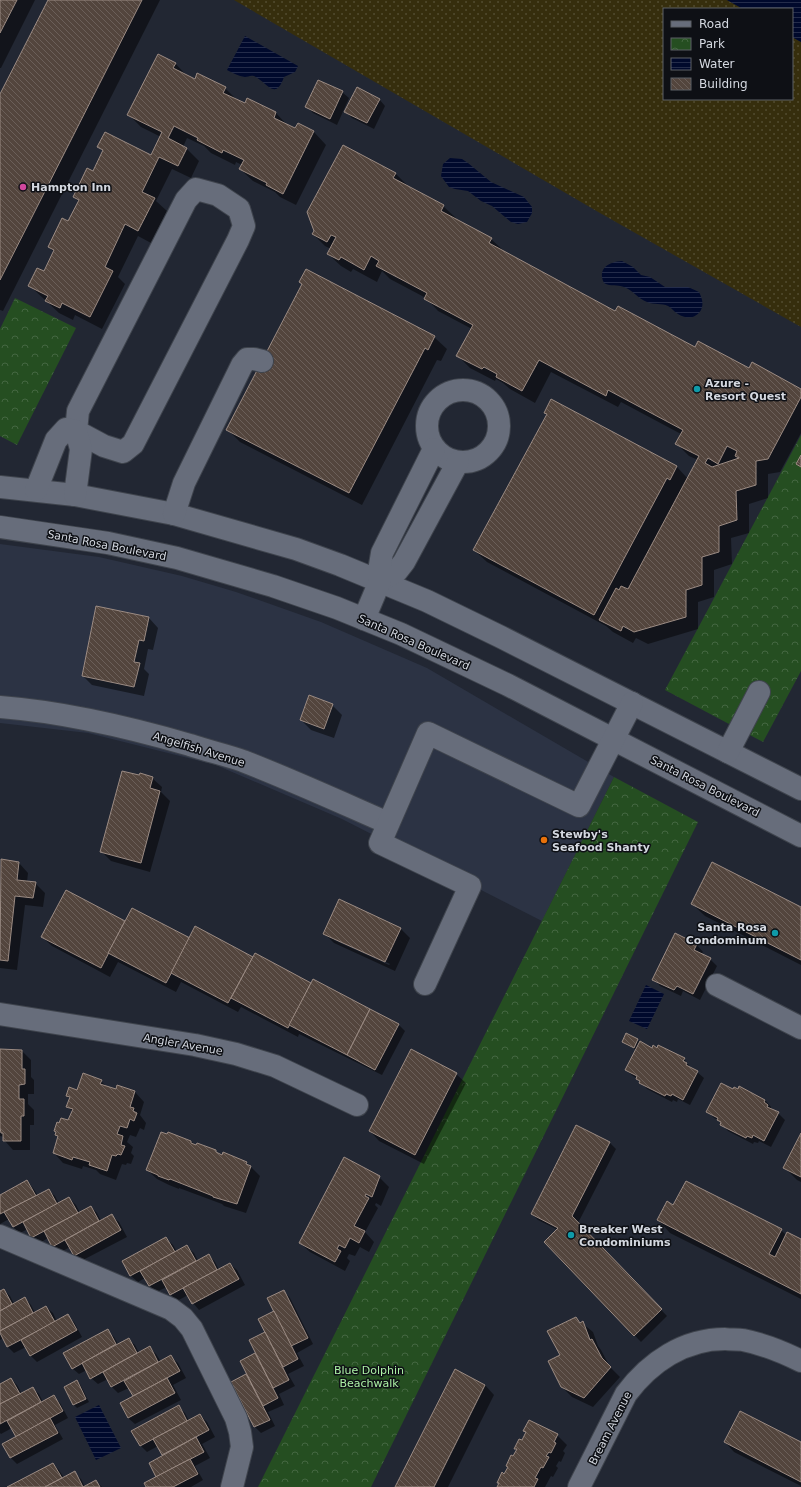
<svg xmlns="http://www.w3.org/2000/svg" width="801" height="1487" viewBox="0 0 801 1487" font-family="'DejaVu Sans',sans-serif">
  <defs>
    <pattern id="sand-dots" width="8" height="8" patternUnits="userSpaceOnUse"><rect width="8" height="8" fill="#362e0d"/><path d="M2 2h.1M6 6h.1" fill="none" stroke="#524c30" stroke-width="1.8" stroke-linecap="round"/></pattern>
    <pattern id="park-crowns" width="20" height="18" patternUnits="userSpaceOnUse"><rect width="20" height="18" fill="#254e21"/><path d="M2 6a3 3 0 1 1 6 0M12 15a3 3 0 1 1 6 0" fill="none" stroke="#446741"/></pattern>
    <pattern id="water-rules" width="6" height="5" patternUnits="userSpaceOnUse"><rect width="6" height="5" fill="#00092c"/><path d="M0 2.5h6" fill="none" stroke="#242c4a"/></pattern>
    <pattern id="building-back-hatch" width="6" height="6" patternUnits="userSpaceOnUse"><rect width="6" height="6" fill="#53453d"/><path d="M-1 5l2 2M0 0l6 6M5-1l2 2" fill="none" stroke="#6b5f59"/></pattern>
  </defs>
  <rect width="100%" height="100%" fill="#222733"/>
  <!-- built -->
  <path fill="#2c3344" d="M0 544 99 557 182 576 236 592 321 622 427 668 614 777 542 921 342 819 216 765 88 733 0 723Z"/>
  <!-- sand -->
  <path fill="url(#sand-dots)" d="M234 0H727L743 9H664V99H792V37L801 42V327L600 213Z"/>
  <!-- park -->
  <g fill="url(#park-crowns)">
    <path d="M15 298 76 328 17 445 0 436V329Z"/>
    <path d="M801 435V671L763 742 665 690Z"/>
    <path d="M614 777 698 822 371 1487H258Z"/>
  </g>
  <!-- water -->
  <g fill="url(#water-rules)">
    <path d="M727 0H801V42L792 37V9H743Z"/>
    <path d="M245 36 298 66 295 72 284 77C275 102 267 82 254 76 250 75 248 77 245 77 238 76 233 73 227 70Z"/>
    <path d="M450 158 462 159 468 163 491 182 524 197 532 207V213L527 222 518 224 511 222 492 206 481 201 468 191 455 189 449 187 441 176 443 164Z"/>
    <path d="M622 261 633 267 641 275 650 277 665 287H688L699 292C702 298 704 304 701 310 696 319 686 319 678 314 674 312 672 308 668 306 662 303 654 305 647 302 638 299 633 290 624 287 617 284 611 287 604 283 597 268 609 262 622 261Z"/>
    <path d="M646 985 664 994 647 1029 629 1021Z"/>
    <path d="M99 1405 121 1448 96 1460 75 1417Z"/>
  </g>
  <!-- shadow -->
  <g fill="#0007" fill-rule="evenodd">
    <path d="M0 0H35L1 68H0Z"/>
    <path d="M49 0H160L3 311 0 310V97Z"/>
    <path d="M175 63 187 76 195 80 225 88 238 101 245 105 248 99 276 113 288 126 295 130 298 124 314 132 326 145 296 205 280 197 275 192 253 181 240 169 242 165 236 162 235 165 211 153 204 146 187 138 183 147 186 148 199 161 191 178 172 169 156 201 167 211 151 243 138 236 118 277 125 284 102 329 75 315 73 320 59 313 30 286 44 272 54 252 49 247 69 223 79 202 74 197 94 172 104 152 99 147 151 156 161 137 141 127 129 115Z"/>
    <path d="M342 92 349 98 337 125 313 113 307 107Z"/>
    <path d="M379 99 385 106 374 129 352 118 346 112Z"/>
    <path d="M395 173 408 186 443 206 456 218 455 220 491 239 504 251 616 312 695 348 801 390V433L780 472 768 474V498L749 504V533L731 538 732 564 714 570V597L698 602V629L648 644 636 638 633 643 613 632 606 626 487 562 474 550 547 414 552 400 677 467 688 479 698 460 689 456 676 443 681 434 621 402 618 407 551 372 535 403 510 389 503 383 496 379 495 381 470 368 457 355 472 329 438 311 426 298 390 279 382 271 377 282 353 269 351 272 341 266 328 254 331 249 325 246 313 234Z"/>
    <path d="M300 282 434 337 447 349 441 361 437 360 362 505 240 442 227 429 303 285Z"/>
    <path d="M149 618 158 628 153 650 148 649 144 669 149 674 144 696 92 685 83 676Z"/>
    <path d="M332 705 342 715 334 738 311 730 301 720Z"/>
    <path d="M152 778 162 787 161 792 170 801 150 872 111 861 101 851Z"/>
    <path d="M2 861 19 863 28 873 27 882 35 883 45 893 43 907 25 905 17 970 0 968V873Z"/>
    <path d="M66 892 125 923 190 939 253 958 371 1011 399 1025 405 1031 382 1075 299 1034 298 1037 241 1007 238 1012 181 982 176 992 118 962 110 977 52 946 42 937Z"/>
    <path d="M692 904 801 908V965L705 916Z"/>
    <path d="M401 929 410 938 395 971 334 943 324 933ZM334 938 390 964 389 965 334 940Z"/>
    <path d="M676 935 697 945 703 952 701 955 710 959 717 966 700 1000 683 991 681 996 660 986 654 979Z"/>
    <path d="M637 1040 652 1049 684 1059 692 1069 697 1072 704 1078 690 1105 678 1099 677 1102 673 1100 672 1102 647 1089 638 1079 633 1076 626 1070 637 1050 626 1045 624 1042Z"/>
    <path d="M0 1050 22 1051 31 1060V1077L34 1080V1094H28V1104L34 1110V1125H30V1150H13L4 1140V1137L0 1136Z"/>
    <path d="M456 1074 466 1083 424 1164 379 1141 370 1131Z"/>
    <path d="M101 1081 108 1088 135 1092 144 1102 140 1115 146 1123 144 1130 140 1128 136 1137 130 1135 127 1142 133 1147 131 1153 134 1156 131 1164 127 1163 126 1165 122 1164 116 1180 100 1174 96 1170 83 1166 82 1169 63 1163 54 1153 73 1112 67 1106 70 1099 67 1096Z"/>
    <path d="M740 1088 765 1100 771 1107V1108L773 1111 778 1113 785 1120 771 1147 759 1141 758 1143 754 1142 753 1144 728 1131 718 1120 714 1118 707 1111 733 1091H738Z"/>
    <path d="M577 1126 610 1143 616 1149 578 1223 667 1316 641 1342 545 1242 558 1230 538 1220 532 1214Z"/>
    <path d="M801 1135V1182L797 1180 784 1167Z"/>
    <path d="M191 1141 195 1145 216 1151 220 1155 246 1162 260 1176 246 1213 224 1206 222 1204 179 1188V1189L169 1185 157 1179 147 1170Z"/>
    <path d="M379 1177 389 1187 381 1206 376 1203 375 1205 378 1208 365 1232 374 1242 369 1252 360 1247 355 1256 349 1254 347 1258 350 1261 345 1271 310 1252 300 1243Z"/>
    <path d="M27 1181 33 1188 38 1196 48 1190 55 1196 59 1204 69 1198 76 1205 80 1213 91 1207 97 1213 101 1221 112 1216 119 1222 127 1237 81 1261 75 1255 70 1247 59 1253 53 1246 48 1238 38 1244 32 1237 28 1229 20 1233 13 1227 9 1219 0 1224V1196Z"/>
    <path d="M674 1206 781 1230 786 1235 801 1240V1299L670 1233 658 1220Z"/>
    <path d="M166 1238 173 1245 177 1252 187 1247 194 1253 198 1261 209 1255 215 1262 219 1270 230 1264 237 1270 245 1285 199 1310 193 1303 188 1295 177 1301 171 1295 167 1287 156 1292 150 1286 145 1278 138 1282 131 1276 123 1261Z"/>
    <path d="M4 1290 10 1296 14 1304 25 1298 31 1305 35 1313 46 1307 53 1313 57 1322 67 1316 74 1322 82 1337 37 1362 30 1355 26 1347 14 1353 8 1347 4 1338 0 1340V1292Z"/>
    <path d="M284 1291 290 1298 313 1344 297 1353 304 1366 288 1374 295 1386 279 1394 284 1405 268 1412 275 1426 261 1433 255 1427 232 1382 248 1374 241 1361 257 1354Z"/>
    <path d="M576 1318 593 1332 598 1346 601 1350 610 1367 620 1377 593 1407 572 1397 562 1387Z"/>
    <path d="M107 1331 114 1337 118 1344 128 1339 135 1345 139 1353 150 1348 156 1354 161 1362 171 1357 178 1363 186 1378 173 1385 181 1400 135 1424 128 1418 121 1404 135 1397 129 1388 118 1393 112 1387 108 1379 98 1384 91 1378 87 1370 79 1374 72 1368Z"/>
    <path d="M455 1371 485 1385 494 1395 448 1487H397Z"/>
    <path d="M11 1379 17 1385 22 1394 32 1388 39 1394 43 1402 54 1397 60 1403 68 1418 55 1425 63 1439 17 1464 11 1458 4 1444 17 1437 12 1428 1 1434 0 1433V1385Z"/>
    <path d="M77 1381 80 1384 89 1402 77 1408 74 1405 65 1387Z"/>
    <path d="M179 1407 185 1413 189 1421 200 1415 207 1422 215 1437 202 1444 210 1458 195 1466 203 1480 191 1487H147L158 1477 163 1456 158 1446 147 1452 141 1446 133 1431Z"/>
    <path d="M524 1431 557 1435 567 1445 563 1451 565 1453 561 1462 559 1461 556 1466 558 1468 553 1477 551 1476 545 1487H498L500 1484 498 1482 505 1475 517 1450 516 1448 526 1433Z"/>
    <path d="M725 1442 801 1443V1486L734 1452Z"/>
    <path d="M53 1464 59 1470 64 1478 74 1473 81 1479 85 1487 96 1481 102 1487H10Z"/>
  </g>
  <!-- building -->
  <g fill="url(#building-back-hatch)" stroke="#9b8b83" fill-rule="evenodd">
    <path d="M0 0H17L0 33Z"/>
    <path d="M48 0H142L0 280V94Z"/>
    <path d="M158 54 176 63 173 68 195 79 197 73 226 87 223 93 245 103 247 98 276 112 274 118 295 128 298 123 314 131 283 194 266 185 267 183 239 169 244 160 223 150 222 153 197 140 198 138 174 126 168 138 187 148 178 166 159 157 142 192 155 198 138 231 125 224 105 267 113 271 90 317 62 303 60 308 45 301 48 296 28 286 37 268 44 271 54 250 48 247 62 218 68 221 79 200 73 197 87 168 93 171 103 150 97 147 105 132 151 155 162 132 127 115Z"/>
    <path d="M318 80 343 91 330 119 305 107Z"/>
    <path d="M357 87 380 99 367 123 344 112Z"/>
    <path d="M343 145 396 173 393 178 444 205 441 211 492 238 489 243 615 311 618 306 695 347 698 341 749 368 752 362 801 389V397L768 459 756 461V485L736 491 737 520 719 526V552L702 557V585L686 590V617L634 632 623 626 621 631 599 620 616 588 619 590 621 586 628 589 699 456 675 444 683 430 608 390 606 396 539 360 522 391 496 377 497 374 484 367 482 369 456 356 473 325 424 299 427 293 376 266 379 261 371 256 364 270 341 257 339 260 327 254 336 237 331 235 327 242 312 234 314 231 307 212ZM727 446 737 451 735 456 739 458 712 467 705 463 708 458 718 464Z"/>
    <path d="M306 269 435 336 428 350 425 348 349 493 226 430 302 284 299 282Z"/>
    <path d="M551 399 677 466 670 480 667 478 594 615 473 550 547 414 544 413Z"/>
    <path d="M801 455V467L796 464Z"/>
    <path d="M96 606 149 617 144 641 139 640 134 662 140 663 134 687 82 676Z"/>
    <path d="M309 695 333 704 324 729 300 720Z"/>
    <path d="M122 771 139 775 140 773 153 777 150 788 160 791 141 863 100 852Z"/>
    <path d="M1 859 19 862 17 880 36 882 33 898 15 896 8 961 0 960Z"/>
    <path d="M712 862 801 907V960L691 904Z"/>
    <path d="M66 890 125 921 101 968 41 937Z"/>
    <path d="M339 899 401 928 385 962 323 934Z"/>
    <path d="M132 908 190 938 166 983 108 953Z"/>
    <path d="M195 926 253 957 228 1003 171 973Z"/>
    <path d="M675 933 697 944 694 950 711 958 693 994 677 986 674 990 652 980Z"/>
    <path d="M255 953 311 983 288 1028 231 998Z"/>
    <path d="M313 979 370 1009 347 1055 289 1025Z"/>
    <path d="M370 1009 399 1024 375 1070 347 1055Z"/>
    <path d="M626 1033 638 1039 634 1048 622 1042Z"/>
    <path d="M640 1041 652 1048 653 1045 657 1048 658 1045 685 1058 683 1061 687 1063 686 1065 698 1071 683 1100 672 1094 671 1096 666 1094 665 1096 639 1083 640 1081 636 1079 637 1076 625 1070Z"/>
    <path d="M0 1049 22 1050V1069H25V1084L19 1085V1099H24V1116H21V1141H3V1133H1L0 1128Z"/>
    <path d="M411 1049 457 1073 415 1155 369 1131Z"/>
    <path d="M83 1073 102 1080 100 1084 116 1089 117 1085 135 1091 130 1107 134 1108 133 1111 137 1113 134 1121 130 1119 127 1128 120 1126 117 1134 123 1136 121 1145 125 1146 121 1155 118 1154 116 1156 112 1155 107 1171 89 1165 90 1162 73 1157 72 1160 53 1153 58 1136 55 1135 56 1132 54 1131 57 1122 59 1123 61 1118 68 1120 73 1109 66 1107 70 1097 66 1096 69 1087 77 1090Z"/>
    <path d="M721 1083 733 1089 734 1087 738 1089 739 1086 765 1100 764 1102 768 1105 767 1107 779 1112 764 1141 753 1135 752 1138 747 1136 746 1138 720 1125 721 1122 717 1120 718 1118 706 1112Z"/>
    <path d="M576 1125 610 1142 572 1216 662 1309 634 1336 544 1242 558 1228 531 1214Z"/>
    <path d="M161 1132 167 1134 168 1132 191 1141V1143L196 1145 197 1143 216 1150V1152L222 1155 223 1152 247 1162 246 1164 251 1166 237 1204 213 1197V1196L170 1179 169 1180 158 1176V1175L146 1170Z"/>
    <path d="M801 1133V1177L783 1168Z"/>
    <path d="M344 1157 380 1176 372 1197 366 1194 365 1196 369 1198 354 1226 365 1231 359 1243 350 1238 345 1248 339 1245 337 1249 341 1251 335 1262 299 1243Z"/>
    <path d="M27 1180 36 1196 0 1214V1195Z"/>
    <path d="M686 1181 782 1229 769 1254 775 1257 787 1232 801 1239V1294L657 1220 667 1201 673 1205Z"/>
    <path d="M49 1189 57 1204 13 1227 4 1212Z"/>
    <path d="M69 1197 78 1213 31 1238 23 1222Z"/>
    <path d="M91 1206 99 1221 52 1247 44 1231Z"/>
    <path d="M112 1214 121 1230 74 1256 65 1240Z"/>
    <path d="M166 1237 175 1252 130 1276 122 1261Z"/>
    <path d="M187 1245 196 1261 149 1286 140 1271Z"/>
    <path d="M209 1254 217 1270 170 1295 162 1280Z"/>
    <path d="M230 1263 239 1279 192 1304 183 1288Z"/>
    <path d="M4 1289 12 1304 0 1311V1291Z"/>
    <path d="M284 1290 308 1338 291 1346 267 1298Z"/>
    <path d="M25 1297 33 1313 0 1331V1311Z"/>
    <path d="M46 1306 55 1322 7 1347 0 1333V1331Z"/>
    <path d="M274 1311 298 1359 283 1367 258 1319Z"/>
    <path d="M68 1314 77 1330 30 1356 21 1340Z"/>
    <path d="M576 1317 580 1323 583 1321 590 1340 592 1339 602 1358 611 1367 584 1398 561 1387 548 1361 560 1355 547 1331Z"/>
    <path d="M108 1329 116 1344 72 1369 63 1353Z"/>
    <path d="M265 1332 289 1380 273 1388 249 1340Z"/>
    <path d="M129 1338 137 1353 90 1379 82 1363Z"/>
    <path d="M150 1346 158 1362 111 1387 103 1372Z"/>
    <path d="M255 1353 278 1398 263 1406 240 1361Z"/>
    <path d="M171 1355 180 1371 133 1396 124 1381Z"/>
    <path d="M455 1369 485 1385 434 1487H395Z"/>
    <path d="M246 1374 270 1420 254 1427 231 1382Z"/>
    <path d="M11 1378 20 1394 0 1404V1384Z"/>
    <path d="M167 1378 175 1393 128 1418 120 1403Z"/>
    <path d="M77 1380 86 1399 73 1405 64 1387Z"/>
    <path d="M33 1387 41 1402 0 1424V1404Z"/>
    <path d="M54 1395 63 1411 16 1437 7 1421Z"/>
    <path d="M179 1405 187 1421 140 1446 131 1431Z"/>
    <path d="M740 1411 801 1442V1482L724 1442Z"/>
    <path d="M200 1414 209 1430 162 1455 153 1439Z"/>
    <path d="M50 1418 58 1433 10 1458 2 1444Z"/>
    <path d="M529 1420 558 1434 554 1442 556 1443 551 1453 549 1452 546 1456 549 1457 543 1468 541 1467 535 1478 538 1479 534 1487H497L499 1483H497L502 1472 504 1474 508 1467 506 1466 511 1455 513 1456 517 1449H514L519 1439 522 1440 526 1432 523 1431Z"/>
    <path d="M196 1437 204 1452 156 1477 149 1463Z"/>
    <path d="M190 1459 198 1474 173 1487H146L144 1483Z"/>
    <path d="M53 1463 62 1478 45 1487H7Z"/>
    <path d="M75 1471 83 1487H45L62 1478Z"/>
    <path d="M96 1480 100 1487H83Z"/>
  </g>
  <g fill="none" stroke-linecap="round" stroke-linejoin="round">
    <defs>
      <g id="minor">
        <path d="M196 189 218 195 239 209 244 226 238 240 133 444 123 452 104 446 76 431 78 411 186 200Z"/>
        <circle cx="463" cy="426" r="36"/>
        <path d="M0 487 75 495 174 514 296 549 340 565 427 601 501 637 801 789"/>
        <path d="M36 490 56 440 66 429 76 431 81 449 75 495"/>
        <path d="M174 514 184 483 242 365 247 359H254L262 361"/>
        <path d="M0 527 108 543 177 558 273 586 337 608 401 634 508 685 801 836"/>
        <path d="M380 581 397 571 404 562 458 462"/>
        <path d="M364 619 380 581V565L382 553 434 449"/>
        <path d="M0 707C65 712 128 727 190 745 208 751 226 755 243 761 292 780 340 802 388 823"/>
        <path d="M728 752 759 692"/>
        <path d="M425 984 470 886 380 843 428 733 579 806 632 703"/>
        <path d="M717 985 801 1028"/>
        <path d="M0 1014 195 1045 236 1054 275 1066 357 1105"/>
        <path d="M0 1236 171 1309 183 1318 192 1329 236 1418 240 1432 242 1447 232 1487"/>
        <path d="M579 1487 626 1394C650 1362 684 1339 725 1339 731 1340 737 1339 743 1340 763 1344 783 1352 801 1361"/>
      </g>
    </defs>
    <!-- minor casing -->
    <use href="#minor" stroke="#3f444d" stroke-width="24"/>
    <!-- minor -->
    <use href="#minor" stroke="#676d7b" stroke-width="22"/>
  </g>
  <!-- markers -->
  <circle fill="#d1479c" stroke="#0e1015" stroke-width="1.5" cx="23" cy="187" r="4"/>
  <g fill="#0f9aa8" stroke="#0e1015" stroke-width="1.5">
    <circle cx="697" cy="389" r="4"/>
    <circle cx="775" cy="933" r="4"/>
    <circle cx="571" cy="1235" r="4"/>
  </g>
  <circle fill="#e8710a" stroke="#0e1015" stroke-width="1.5" cx="544" cy="840" r="4"/>
  <g text-anchor="middle" stroke-width="3" stroke-linejoin="round" paint-order="stroke">
    <!-- poi labels -->
    <g font-size="11" font-weight="bold" fill="#d4d8e0" stroke="#0e1015" text-anchor="start">
      <text x="31" y="191">Hampton Inn</text>
      <text x="705" y="387">Azure -<tspan x="705" dy="13">Resort Quest</tspan></text>
      <text x="552" y="838">Stewby's<tspan x="552" dy="13">Seafood Shanty</tspan></text>
      <text x="767" y="931" text-anchor="end">Santa Rosa<tspan x="767" dy="13">Condominum</tspan></text>
      <text x="579" y="1233">Breaker West<tspan x="579" dy="13">Condominiums</tspan></text>
    </g>
    <!-- street labels -->
    <g font-size="11" fill="#d4d8e0" stroke="#0e1015">
      <text transform="translate(107 545) rotate(11)" y="4">Santa Rosa Boulevard</text>
      <text transform="translate(414 642) rotate(24)" y="4">Santa Rosa Boulevard</text>
      <text transform="translate(199 749) rotate(17)" y="4">Angelfish Avenue</text>
      <text transform="translate(705 786) rotate(27)" y="4">Santa Rosa Boulevard</text>
      <text transform="translate(183 1044) rotate(10)" y="4">Angler Avenue</text>
      <text transform="translate(610 1428) rotate(-63)" y="4">Bream Avenue</text>
    </g>
    <!-- park labels -->
    <g font-size="11" fill="#acf1a5" stroke="#0e1015">
      <text x="369" y="1374">Blue Dolphin<tspan x="369" dy="13">Beachwalk</tspan></text>
    </g>
  </g>
  <!-- legend -->
  <rect x="663" y="8" width="130" height="92" fill="#0e1015" stroke="#5d6066"/>
  <rect x="671" y="21" width="20" height="6" fill="#676d7b" stroke="#5d6066"/>
  <text x="699" y="28" font-size="12" fill="#d4d8e0">Road</text>
  <rect x="671" y="38" width="20" height="12" fill="url(#park-crowns)" stroke="#5d6066"/>
  <text x="699" y="48" font-size="12" fill="#d4d8e0">Park</text>
  <rect x="671" y="58" width="20" height="12" fill="url(#water-rules)" stroke="#5d6066"/>
  <text x="699" y="68" font-size="12" fill="#d4d8e0">Water</text>
  <rect x="671" y="78" width="20" height="12" fill="url(#building-back-hatch)" stroke="#5d6066"/>
  <text x="699" y="88" font-size="12" fill="#d4d8e0">Building</text>
</svg>
